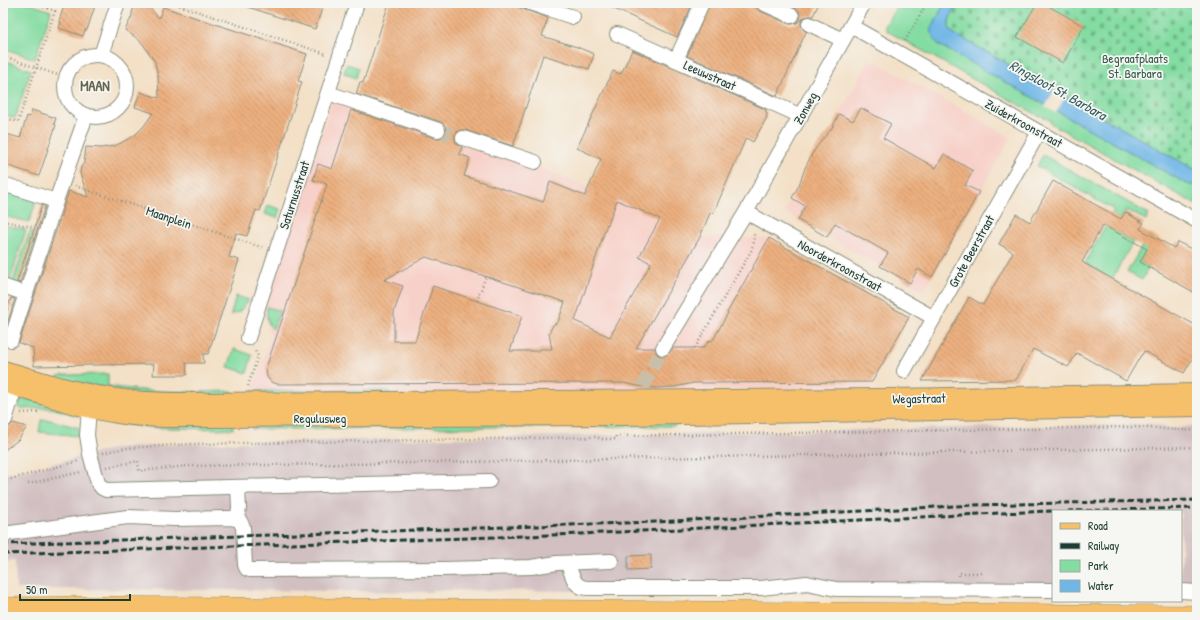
<svg xmlns="http://www.w3.org/2000/svg" width="1200" height="620" viewBox="0 0 1200 620" font-family="'Patrick Hand',sans-serif">
  <defs>
    <pattern id="cemetery-stones" width="16" height="16" patternUnits="userSpaceOnUse"><rect width="16" height="16" fill="#83dca1"/><path d="M2 7V4a2 2 0 0 1 4 0v3zM10 15v-3a2 2 0 0 1 4 0v3z" fill="#6bb484"/></pattern>
    <pattern id="building-back-hatch" width="6" height="6" patternUnits="userSpaceOnUse"><rect width="6" height="6" fill="#edb080"/><path d="M-1 5l2 2M0 0l6 6M5-1l2 2" fill="none" stroke="#bf906a"/></pattern>
  </defs>
  <rect width="100%" height="100%" fill="#f6f6f2"/>
  <filter id="ink" filterUnits="userSpaceOnUse"><feTurbulence type="fractalNoise" baseFrequency=".025" numOctaves="2"/><feDisplacementMap in="SourceGraphic" scale="8" xChannelSelector="R" yChannelSelector="G"/><feConvolveMatrix kernelMatrix="1 2 1 2 8 2 1 2 1" color-interpolation-filters="sRGB"/></filter>
  <filter id="wash" filterUnits="userSpaceOnUse"><feTurbulence type="fractalNoise" baseFrequency=".012" numOctaves="4" result="noise"/><feDisplacementMap in="SourceGraphic" scale="16" xChannelSelector="R" yChannelSelector="G"/><feGaussianBlur stdDeviation="0.9" result="paint"/><feColorMatrix in="noise" values="0 0 0 0 0 0 0 0 0 0 0 0 0 0 0 0 0 1.4 0 .05"/><feComposite in="paint" operator="in"/></filter>
  <g filter="url(#wash)">
    <rect width="100%" height="100%" fill="#f3e0c6"/>
    <!-- built -->
    <g fill="#f7d1c9">
      <path d="M870 59 1011 137 924 291 784 212 799 185 805 168 812 154 821 141 832 128Z"/>
      <path d="M333 100 549 171 590 188 700 237 769 238 909 317 869 388 710 389 389 395V391H252L271 337 266 320 264 308Z"/>
    </g>
    <!-- railway -->
    <path fill="#d2bfc1" d="M1155 424 1169 428H1179L1197 425V596H1181V511H1053V594L432 590V592L238 590 16 589 15 561H3V475L60 462 116 448 184 444 260 442Z"/>
    <!-- green -->
    <g fill="#83dca1" stroke="#518c6a">
      <path d="M5 3H28L51 11 35 59 3 48V8Z"/>
      <path d="M898 3H945L931 29 934 39 939 45 1187 184 1197 186V205L1050 123 1051 121 1040 115 1039 116 887 31 885 26Z"/>
      <path d="M3 60 31 70 15 118 3 114Z"/>
      <path d="M347 64 359 68 356 78 344 73Z"/>
      <path d="M1043 155 1149 214 1146 220 1126 210 1125 212 1114 231 1133 242 1112 279 1085 263 1114 210 1037 166Z"/>
      <path d="M3 188 36 202 29 222 3 216Z"/>
      <path d="M268 205 280 209 277 218 265 214Z"/>
      <path d="M3 225 26 230 9 283 3 281Z"/>
      <path d="M30 231 37 233 19 286 12 284Z"/>
      <path d="M1149 234 1154 237 1140 262 1149 267 1142 280 1127 272Z"/>
      <path d="M236 296 249 300 239 312 231 315V314Z"/>
      <path d="M267 307 280 311 273 329C266 324 267 315 267 307Z"/>
      <path d="M234 349 252 355 247 373 228 367Z"/>
      <path d="M108 374V386C150 393 191 392 233 391V397L136 394 57 379 58 376 63 375Z"/>
      <path d="M252 391H389V395L252 396Z"/>
      <path d="M29 399 80 410 78 416C66 413 53 407 41 408 33 408 26 410 18 408L20 400Z"/>
      <path d="M101 414 233 423V429L162 428 138 426 100 421Z"/>
      <path d="M41 420H50L79 428 78 436 39 432Z"/>
      <path d="M679 420 675 426 252 429V423Z"/>
    </g>
    <!-- cemetery -->
    <path fill="url(#cemetery-stones)" stroke="#518c6a" d="M959 3H1197V169H1194L1190 167 953 33C943 23 953 13 959 3Z"/>
    <!-- water -->
    <path fill="#6fb6e6" stroke="#477a8d" d="M945 3H959C953 13 943 23 953 33L1190 167 1194 169H1197V186L1187 184 939 45 934 39 931 29Z"/>
    <!-- pier -->
    <path fill="#f3e0c6" d="M1055 89 1066 95 1056 113 1045 107Z"/>
    <g id="blocks">
      <!-- building -->
      <g fill="url(#building-back-hatch)" fill-rule="evenodd">
        <path d="M65 3H96L87 30H85L83 36 59 28 61 22 59 21Z"/>
        <path d="M242 3H324L315 29 242 5Z"/>
        <path d="M389 3H506L548 18 542 36 577 47 594 54 589 69 543 55 513 146 465 130H462L458 131 455 135V139L456 143 462 147 459 154 470 158 464 176 543 202 550 182 585 196 601 159 577 148 613 71 621 74 632 50 765 109 767 114 766 119 753 142 746 138 713 214 710 213 700 237 636 348H655L656 352 658 355 663 356 667 355 673 348H703L709 341 713 340 728 313H727L769 238 909 317 872 382 694 383 674 387 654 388 643 387 623 383 277 384 271 382 267 377 266 368 327 184 313 180 318 164 332 169 351 110 435 138H439L443 137 446 132V128L445 125 441 122 356 94 360 82 363 83ZM617 200 660 219 639 257 651 263 610 337 575 321 607 224 608 225ZM426 257 565 302 558 322 553 325 550 331 549 334 552 349H539V351H510L522 316 433 286 415 341H394V312L403 286 384 280Z"/>
        <path d="M601 3H693L677 37Z"/>
        <path d="M710 3H755L756 8 760 11 789 24H792L797 23 800 20V16L799 11 795 8 784 3H819L813 16H809L804 17 801 21V25L802 28 806 32 777 96 687 56Z"/>
        <path d="M1037 3H1043L1084 26 1063 63 1017 37Z"/>
        <path d="M141 4 147 5 159 18 163 7 307 54 298 81 302 82 260 211 256 210 247 236 236 233 229 257 239 260 208 354H203L204 363H186L187 375H153L154 364 34 366 33 348 19 343 69 191 88 197 80 173 81 167 84 163 86 147 101 148 115 146 134 136 144 126 153 113 135 107 140 92 159 98 158 76 155 62 143 44 138 39 125 30 132 16V13L134 7 136 5Z"/>
        <path d="M861 108 891 124 883 138 936 168 944 154 973 171 965 185 979 192 932 277 918 269 910 283 880 266 888 253 835 223 827 237 798 220 805 206 792 198 799 185 805 168 812 154 821 141 832 128 839 114 853 121Z"/>
        <path d="M32 110 56 118 54 124 56 125 39 176 3 164V133L20 138 27 116 30 117Z"/>
        <path d="M1053 181 1121 219 1125 212 1144 223 1140 229 1174 248 1178 242 1197 252V294L1140 262 1147 249 1103 225 1082 262 1197 326V351L1184 373 1144 351 1142 355H1141L1126 381 1077 353 1068 367 1033 349 1016 380 922 381 969 297 983 305 1013 252 999 244 1016 214 1030 222Z"/>
        <path d="M42 205 45 206 20 283 17 282Z"/>
        <path d="M11 298 15 299 3 337V323Z"/>
        <path d="M13 423 27 427 18 440 3 451V428H7L10 426Z"/>
        <path d="M651 555V569L628 570V556Z"/>
      </g>
    </g>
  </g>
  <g filter="url(#ink)">
    <use href="#blocks" fill-opacity="0" stroke="#898e7d" stroke-width="1"/>
    <g fill="none" stroke-linecap="round" stroke-linejoin="round">
      <!-- minor-tunnel -->
      <g stroke="#c9bfa9" stroke-width="14" stroke-dasharray="14 7" stroke-linecap="butt">
        <path d="M438 130 463 138"/>
        <path d="M643 387 652 368 663 348"/>
      </g>
      <defs>
        <g id="minor">
          <path d="M530 3 573 17"/>
          <path d="M702 3 676 60 801 116"/>
          <path d="M763 3 792 16"/>
          <path d="M809 24 843 40"/>
          <path d="M851 26 1197 221"/>
          <path d="M617 34 676 60"/>
          <circle cx="96" cy="86" r="31"/>
          <path d="M101 55 118 3"/>
          <path d="M328 93 438 130"/>
          <path d="M463 138 535 162"/>
          <path d="M3 184 56 201"/>
          <path d="M746 212 934 318"/>
          <path d="M3 286 26 294"/>
          <path d="M248 338 357 3"/>
          <path d="M11 340 56 201 86 116"/>
          <path d="M663 348 746 212 864 3"/>
          <path d="M904 371 1039 132"/>
          <path d="M89 409 87 435 90 454 98 483 102 488 106 490 489 481"/>
          <path d="M5 420 13 394"/>
          <path d="M238 487 239 508 237 519 240 521 243 527 245 565 247 569 250 570 443 569 531 567 557 563 611 561"/>
          <path d="M3 534 128 517 175 519 229 518 237 519"/>
          <path d="M567 563C573 574 572 587 587 588H761L807 583 836 589 1053 590"/>
          <path d="M1181 591 1197 592"/>
        </g>
        <g id="major">
          <path d="M3 370C36 379 70 391 104 396 131 401 159 402 186 402L889 398 1197 393"/>
          <path d="M3 383C39 394 75 407 112 413 143 419 174 418 205 418L621 416 1197 407"/>
        </g>
        <path id="highway" d="M3 608 93 607 1197 616"/>
      </defs>
      <!-- minor casing -->
      <use href="#minor" stroke="#898e7d" stroke-width="16"/>
      <!-- major casing -->
      <use href="#major" stroke="#898e7d" stroke-width="20"/>
      <!-- highway casing -->
      <use href="#highway" stroke="#898e7d" stroke-width="22"/>
      <!-- path -->
      <g stroke="#898e7d" stroke-width="2.5" stroke-dasharray="1 3" stroke-linecap="butt">
        <path d="M172 3 326 54"/>
        <path d="M905 41 927 3"/>
        <path d="M3 56 66 78"/>
        <path d="M3 117 18 122 55 11 31 3"/>
        <path d="M75 186 264 248"/>
        <path d="M3 221 33 227"/>
        <path d="M477 301 486 276"/>
        <path d="M695 348 751 251 754 242V232"/>
        <path d="M248 386 258 356 254 349"/>
        <path d="M21 413 38 412"/>
        <path d="M103 453 115 450 127 448 191 444 596 437 602 439H616V436L1129 427C1152 427 1174 431 1197 430"/>
        <path d="M107 467 138 461 139 471 188 466 414 463 1197 447"/>
        <path d="M3 481 79 461"/>
        <path d="M28 484 81 472"/>
        <path d="M959 576V573H984"/>
      </g>
      <!-- minor -->
      <use href="#minor" stroke="#fff" stroke-width="14"/>
      <!-- major -->
      <use href="#major" stroke="#f6c06b" stroke-width="18"/>
      <!-- highway -->
      <use href="#highway" stroke="#f6c06b" stroke-width="21"/>
      <!-- rail -->
      <g stroke="#1f3d34" stroke-width="3" stroke-dasharray="6 3" stroke-linecap="butt">
        <path d="M1068 511 1197 508"/>
        <path d="M3 544 655 522 974 505 1197 500"/>
        <path d="M3 554 581 534 1000 513 1053 511"/>
      </g>
    </g>
  </g>
  <g text-anchor="middle" stroke-width="3.5" stroke-linejoin="round" paint-order="stroke">
    <!-- park labels -->
    <g font-size="13" fill="#335d4a" stroke="#f6f6f2">
      <text x="1135" y="63">Begraafplaats<tspan x="1135" dy="15">St. Barbara</tspan></text>
    </g>
    <!-- street labels -->
    <g font-size="13" fill="#1f3d34" stroke="#f6f6f2">
      <text transform="translate(710 75) rotate(24)" y="5">Leeuwstraat</text>
      <text transform="translate(805 108) rotate(-61)" y="5">Zonweg</text>
      <text transform="translate(1024 123) rotate(29)" y="5">Zuiderkroonstraat</text>
      <text transform="translate(294 195) rotate(-72)" y="5">Saturnusstraat</text>
      <text transform="translate(169 217) rotate(18)" y="5">Maanplein</text>
      <text transform="translate(971 251) rotate(-61)" y="5">Grote Beerstraat</text>
      <text transform="translate(840 265) rotate(29)" y="5">Noorderkroonstraat</text>
      <text transform="translate(919 398) rotate(-1)" y="5">Wegastraat</text>
      <text x="320" y="423">Regulusweg</text>
    </g>
    <!-- neighbourhood labels -->
    <g font-size="14" font-weight="bold" fill="#67654f" stroke="#f6f6f2">
      <text x="95" y="91">MAAN</text>
    </g>
    <!-- water labels -->
    <g font-size="14" font-style="italic" fill="#335b60" stroke="#f6f6f2">
      <text transform="translate(1058 90) rotate(29)" y="5">Ringsloot St. Barbara</text>
    </g>
  </g>
  <!-- margin -->
  <rect width="1200" height="620" fill="none" stroke="#f6f6f2" stroke-width="16"/>
  <!-- legend -->
  <rect x="1052" y="510" width="130" height="92" fill="#f6f6f2" stroke="#a0aca6"/>
  <rect x="1060" y="523" width="20" height="6" fill="#f6c06b" stroke="#a0aca6"/>
  <text x="1088" y="530" font-size="12" fill="#1f3d34">Road</text>
  <rect x="1060" y="543" width="20" height="6" fill="#1f3d34" stroke="#a0aca6"/>
  <text x="1088" y="550" font-size="12" fill="#1f3d34">Railway</text>
  <rect x="1060" y="560" width="20" height="12" fill="#83dca1" stroke="#a0aca6"/>
  <text x="1088" y="570" font-size="12" fill="#1f3d34">Park</text>
  <rect x="1060" y="580" width="20" height="12" fill="#6fb6e6" stroke="#a0aca6"/>
  <text x="1088" y="590" font-size="12" fill="#1f3d34">Water</text>
  <!-- scale -->
  <path d="M20 594v6h110v-6" fill="none" stroke="#1f3d34" stroke-width="2"/>
  <text x="26" y="594" font-size="12" fill="#1f3d34" stroke="#f6f6f2" stroke-width="3" paint-order="stroke">50 m</text>
</svg>
